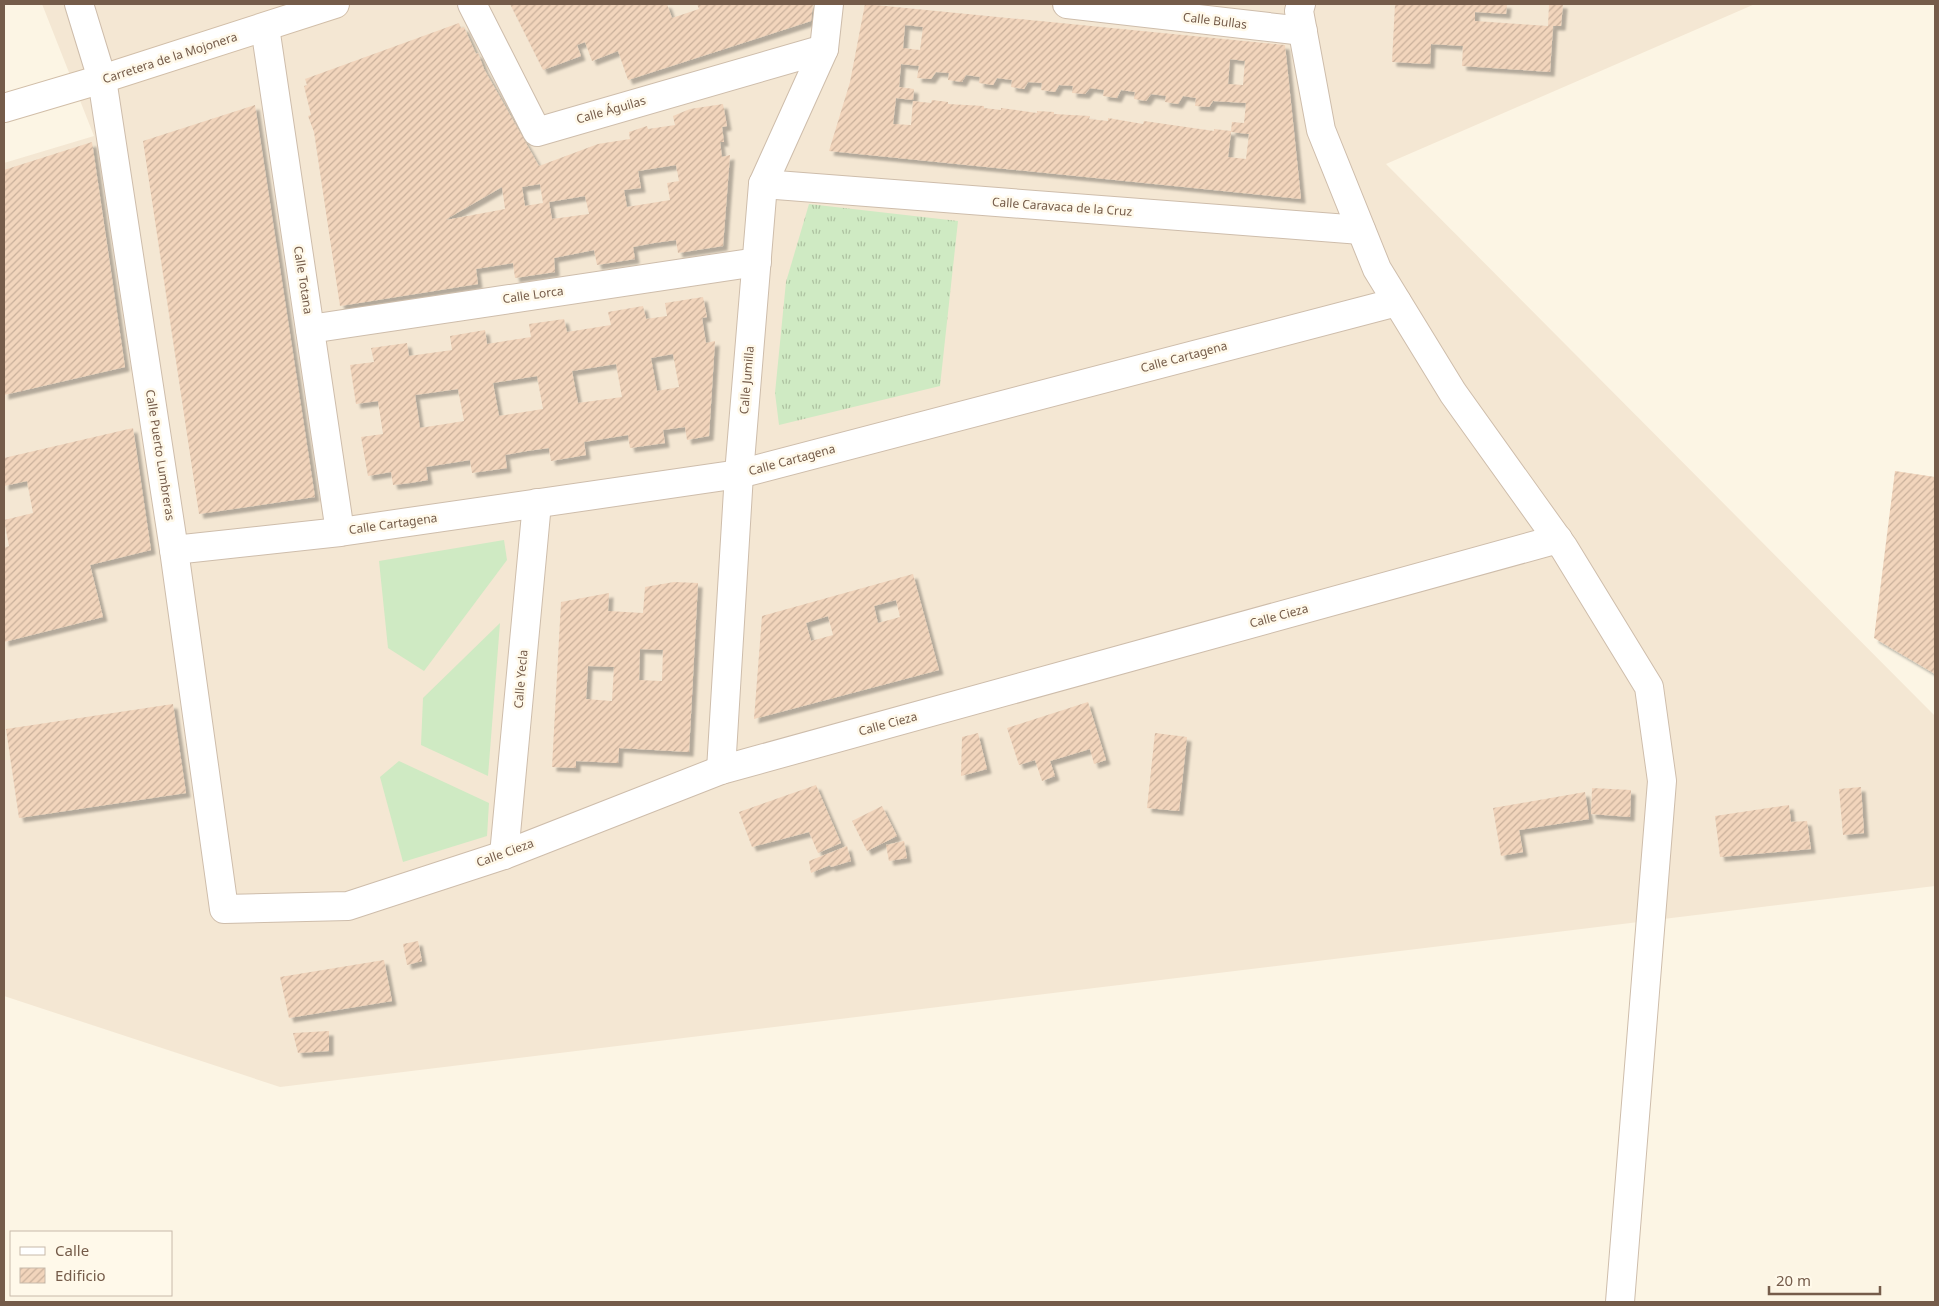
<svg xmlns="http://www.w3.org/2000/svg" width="1939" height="1306" viewBox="0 0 1939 1306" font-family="'Noto Sans',sans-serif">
  <defs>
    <pattern id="grass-tufts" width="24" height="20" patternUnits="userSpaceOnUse" patternTransform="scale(1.25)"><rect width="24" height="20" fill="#cfeac3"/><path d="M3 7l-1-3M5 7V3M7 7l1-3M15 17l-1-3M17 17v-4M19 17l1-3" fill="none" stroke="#adc1a0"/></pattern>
    <pattern id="building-hatch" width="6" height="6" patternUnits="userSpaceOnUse" patternTransform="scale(1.25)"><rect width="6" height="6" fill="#f2d5bc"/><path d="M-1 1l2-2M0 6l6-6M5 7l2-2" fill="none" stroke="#c9b09b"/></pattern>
    <filter id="shadow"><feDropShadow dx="4.5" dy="4.5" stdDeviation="1" flood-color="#0004"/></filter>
  </defs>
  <rect width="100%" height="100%" fill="#fcf5e4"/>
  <!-- residential -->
  <path fill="#f4e7d3" d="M42 4H1755L1386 164 1935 716V886L280 1087 4 996V163L94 136Z"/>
  <!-- grass -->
  <path fill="url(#grass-tufts)" d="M809 204 958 221 940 386 779 425 775 393 786 282Z"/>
  <!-- garden -->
  <g fill="#cfeac3">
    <path d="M504 540 507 560 424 671 388 648 379 561Z"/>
    <path d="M500 623 488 776 421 745 423 698Z"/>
    <path d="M399 761 489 803 487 836 403 862 380 777Z"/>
  </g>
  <!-- building -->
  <g fill="url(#building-hatch)" fill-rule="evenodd" filter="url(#shadow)">
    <path d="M510 4H667L672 18 699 9 697 4H813L811 21 628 80 618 51 592 61 585 42 577 45 581 56 543 70Z"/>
    <path d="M865 4 1285 45 1301 199 829 151 850 82ZM905 25 923 27 920 50 903 48ZM1230 59 1245 61 1243 85 1228 84ZM901 64 919 66 917 78 931 79 936 72 949 73 948 80 962 82 966 75 980 77 979 83 993 85 997 78 1012 80 1011 87 1024 89 1028 82 1042 83 1041 90 1055 92 1059 85 1073 86 1072 93 1085 94 1090 88 1104 90 1103 96 1117 98 1121 90 1135 92 1134 99 1146 101 1151 94 1166 96 1165 102 1178 104 1183 96 1196 98 1195 106 1209 107 1213 101 1246 103 1244 123 1232 122 1231 131 1214 129V131L1144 121 1143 124 1108 118V121L1089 119 1090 116 1054 114V112L1037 111V113L1001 108V110L984 108V106L948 104V102L932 100 931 103 913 101 911 125 893 124 896 98 913 100 914 89 899 87ZM1231 132 1249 134 1246 159 1228 157Z"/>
    <path d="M1395 4H1507L1506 14 1475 12V21L1548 26 1549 4H1563L1561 26H1553L1550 72 1462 66 1463 46 1431 44 1430 64 1392 62Z"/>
    <path d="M459 23 461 28 464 27 476 54 478 53 484 69 539 166 598 144 630 139 629 132 647 126 648 129 675 125 673 116 690 109 723 104 727 126 722 127 724 142H720L722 157 730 155 723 246 678 253 676 240 654 243 633 247 635 259 597 265 594 250 554 258 555 272 515 278 513 263 476 269 478 284 340 306 314 132 308 116 311 115 304 86 307 85 305 79ZM676 165 679 181 667 183 670 200 627 207 624 190 641 188 638 171ZM540 184 543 203 525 206 522 187ZM502 187 505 209 446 220 450 217ZM585 196 589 214 552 219 549 202Z"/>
    <path d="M255 105 315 497 199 514 143 141Z"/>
    <path d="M92 142 125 367 4 395V170Z"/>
    <path d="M703 297 707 317 702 318 706 343 715 341 709 436 687 440 685 427 663 430 665 443 630 448 628 435 584 442 586 455 551 461 549 448 527 451 505 455 507 468 472 473 470 460 426 467 428 480 410 483 393 485 391 472 368 476 361 437 383 434 378 401 356 404 350 365 374 362 371 348 407 343 409 356 452 350 450 336 485 330 487 344 531 337 529 324 564 319 567 332 611 325 608 312 643 306 646 319 667 316 665 303ZM673 354 679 387 657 391 651 358ZM616 364 622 397 578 403 572 371ZM537 376 543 409 499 416 493 383ZM458 389 464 421 420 428 415 395Z"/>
    <path d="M133 428 151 550 90 565 103 617 4 642V548L9 546 4 520 33 513 27 481 4 486V458Z"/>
    <path d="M1895 471 1935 477V674L1874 638Z"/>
    <path d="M913 574 939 670 754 719 762 616ZM896 600 900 617 878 623 874 606ZM828 616 833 635 811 641 806 623Z"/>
    <path d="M674 582 698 583 689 752 619 748 618 763 576 761V768L552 767 561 602 609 593 608 611 643 613 645 587ZM640 649 663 650 662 681 639 680ZM588 666 614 667 612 701 586 699Z"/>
    <path d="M1088 702 1106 760 1094 764 1090 749 1050 761 1055 776 1042 781 1035 760 1019 765 1007 728Z"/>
    <path d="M173 704 186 793 19 818 6 729Z"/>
    <path d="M978 733 987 769 961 776 962 737Z"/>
    <path d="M1155 733 1187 737 1179 811 1147 808Z"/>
    <path d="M816 785 841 843 818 853 809 832 752 847 739 812Z"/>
    <path d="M1861 787 1864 833 1843 835 1839 789Z"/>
    <path d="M1592 788 1631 790 1630 817 1591 814Z"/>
    <path d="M1585 792 1589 819 1519 830 1523 852 1501 856 1493 808Z"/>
    <path d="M1789 805 1791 822 1807 821 1811 849 1720 857 1715 816Z"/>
    <path d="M882 806 897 836 867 851 852 821Z"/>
    <path d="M904 841 907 858 889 861 886 845Z"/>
    <path d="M847 846 851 861 831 867 830 865 811 873 809 861Z"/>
    <path d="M418 941 422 961 407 965 403 944Z"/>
    <path d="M384 960 392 1001 289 1018 280 977Z"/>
    <path d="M329 1031V1051L298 1053 293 1033Z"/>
  </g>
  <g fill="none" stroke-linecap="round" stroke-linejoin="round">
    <defs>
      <g id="street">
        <path d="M79 4 102 79 174 550 224 909 348 906 504 855 721 770 1558 539"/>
        <path d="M472 4 537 132 824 49"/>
        <path d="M1067 4 1303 31"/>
        <path d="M1301 4 1299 11 1321 130 1377 269 1453 393 1564 548 1649 687 1662 781 1620 1302"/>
        <path d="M265 27 340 532"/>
        <path d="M763 184 1361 230"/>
        <path d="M310 329 757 262"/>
        <path d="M174 550 340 532 739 474 1397 302"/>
        <path d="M721 770 739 474 763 184 824 49 829 4"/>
        <path d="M504 855 537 503"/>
      </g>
      <path id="secondary" d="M4 108 102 79 335 4"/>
    </defs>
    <!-- street casing -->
    <use href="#street" stroke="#cebdab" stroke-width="30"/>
    <!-- secondary casing -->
    <use href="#secondary" stroke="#d1bea8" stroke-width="30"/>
    <!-- street -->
    <use href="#street" stroke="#fff" stroke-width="28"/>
    <!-- secondary -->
    <use href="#secondary" stroke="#fff" stroke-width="28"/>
  </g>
  <g text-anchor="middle" stroke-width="5" stroke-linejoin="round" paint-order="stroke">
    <!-- street labels -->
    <g font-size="12" fill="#755c4a" stroke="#fff9ea">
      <text transform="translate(1215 21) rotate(7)" y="4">Calle Bullas</text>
      <text transform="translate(170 58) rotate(-18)" y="4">Carretera de la Mojonera</text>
      <text transform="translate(611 110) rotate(-16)" y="4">Calle Águilas</text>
      <text transform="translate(1062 207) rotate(4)" y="4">Calle Caravaca de la Cruz</text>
      <text transform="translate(303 280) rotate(81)" y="4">Calle Totana</text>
      <text transform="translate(533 295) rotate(-8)" y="4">Calle Lorca</text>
      <text transform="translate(1184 357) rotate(-15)" y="4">Calle Cartagena</text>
      <text transform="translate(747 380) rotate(-85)" y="4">Calle Jumilla</text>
      <text transform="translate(160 455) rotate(81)" y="4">Calle Puerto Lumbreras</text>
      <text transform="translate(792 460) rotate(-15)" y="4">Calle Cartagena</text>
      <text transform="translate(393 524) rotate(-8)" y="4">Calle Cartagena</text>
      <text transform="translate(1279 616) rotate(-15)" y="4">Calle Cieza</text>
      <text transform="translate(521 679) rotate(-85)" y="4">Calle Yecla</text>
      <text transform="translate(888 724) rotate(-15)" y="4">Calle Cieza</text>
      <text transform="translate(505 853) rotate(-20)" y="4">Calle Cieza</text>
    </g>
  </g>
  <!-- border -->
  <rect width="1939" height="1306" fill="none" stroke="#755c4a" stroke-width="10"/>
  <!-- legend -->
  <rect x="10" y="1231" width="162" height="65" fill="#fff9ea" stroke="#c8baaa"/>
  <rect x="20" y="1247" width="25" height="8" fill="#ffffff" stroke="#c8baaa"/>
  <text x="55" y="1256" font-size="15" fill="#755c4a">Calle</text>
  <rect x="20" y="1268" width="25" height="15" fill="url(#building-hatch)" stroke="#c8baaa"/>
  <text x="55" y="1281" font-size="15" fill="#755c4a">Edificio</text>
  <!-- scale -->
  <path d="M1769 1286v8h111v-8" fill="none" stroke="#755c4a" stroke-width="2.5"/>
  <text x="1776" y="1286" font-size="15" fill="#755c4a" stroke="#fff9ea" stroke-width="4" paint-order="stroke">20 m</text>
</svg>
